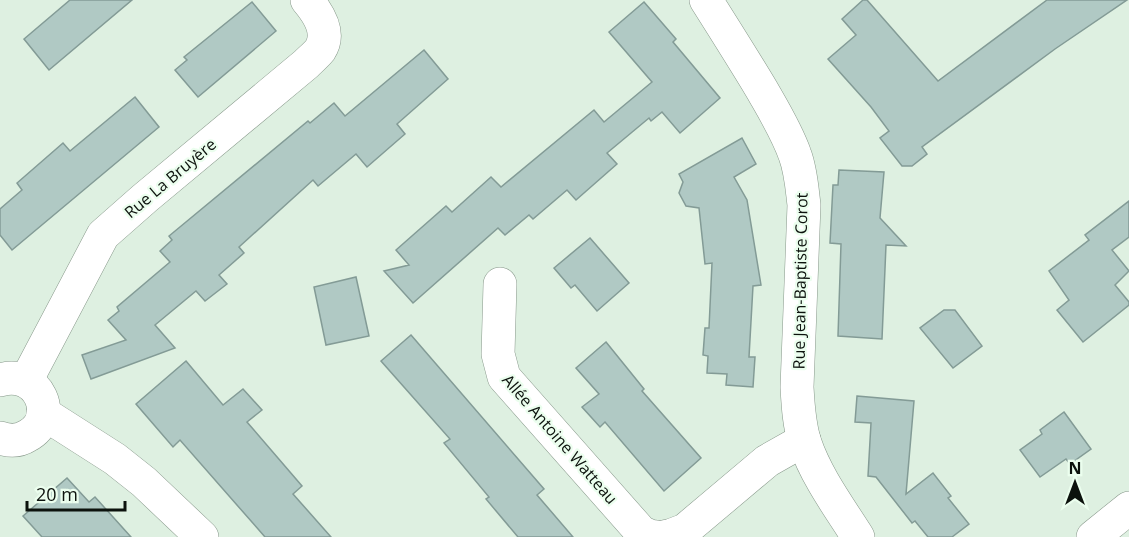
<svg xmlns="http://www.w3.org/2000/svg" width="1129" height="537" viewBox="0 0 1129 537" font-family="'Open Sans',sans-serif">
  <rect width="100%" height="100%" fill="#def0e1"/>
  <!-- building -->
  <g fill="#b0c9c4" stroke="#839b96" stroke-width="1.5">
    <path d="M70 0H132L49 70 24 39Z"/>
    <path d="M863 0H867L938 81 1047 0H1127L1055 49 922 147 927 154 912 166H902L880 138 889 131 871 107 828 59 856 35 842 19Z"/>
    <path d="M252 2 276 31 198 97 175 70 187 60 184 57Z"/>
    <path d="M644 2 676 39 673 42 720 98 680 133 662 112 651 121 649 118 607 153 617 164 576 200 567 190 533 219 529 215 505 235 498 228 413 303 384 271 409 265 396 250 446 206 452 212 491 177 501 187 594 110 604 122 652 82 609 32Z"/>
    <path d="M424 50 448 79 397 124 405 134 367 167 356 154 318 186 313 180 239 247 244 253 219 275 227 284 205 301 196 291 155 325 175 348 91 379 82 355 126 340 108 320 119 311 117 307 170 262 160 251 172 240 169 236 308 121 310 123 334 103 345 116Z"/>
    <path d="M135 97 159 127 12 250 0 235V209L22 190 17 183 63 143 70 151Z"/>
    <path d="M742 138 756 164 734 177 747 200 761 285 753 286 749 357H755L753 387 726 385 727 374 707 373 708 356 703 355 705 328H709L712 263 705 264 699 208 686 206 679 193 683 182 679 174Z"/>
    <path d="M839 170 884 172 880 218 906 246 886 245 882 339 838 336 841 244 830 243 833 185H838Z"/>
    <path d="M1129 201V237L1112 250 1129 271 1115 285 1129 302V305L1083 342 1057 310 1069 300 1049 271 1089 240 1085 235Z"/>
    <path d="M590 238 629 283 597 311 575 285 571 288 554 268Z"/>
    <path d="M356 277 369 336 326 345 314 287Z"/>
    <path d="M944 310H955L982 346 953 368 920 328Z"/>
    <path d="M411 335 544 489 537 495 573 537H518L486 499 489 497 444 443 450 439 381 361Z"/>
    <path d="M606 342 644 389 642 391 701 458 664 491 605 422 600 427 582 407 599 394 576 368Z"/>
    <path d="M186 361 223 405 243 389 262 410 247 422 302 486 293 494 331 537H265L180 440 173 447 136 404Z"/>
    <path d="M857 396 914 401 906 494 933 473 951 496 948 498 969 524 952 537H928L915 521 912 523 876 477 868 476 871 423 855 422Z"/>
    <path d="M1064 412 1091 449 1070 464 1066 459 1040 477 1020 450 1042 434 1040 430Z"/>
    <path d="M67 478 89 502 95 497 131 537H42L23 516Z"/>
  </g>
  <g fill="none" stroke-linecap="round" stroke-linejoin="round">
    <defs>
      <g id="minor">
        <path d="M706 0C725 30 744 60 762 90 774 111 787 132 795 155 801 171 802 189 804 205L797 387C798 405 799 425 805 443 816 476 839 507 858 537"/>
        <path d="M500 284 498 354 504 377 641 532 650 536 657 537"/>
        <path d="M0 380C38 368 61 418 27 436 19 441 9 441 0 438"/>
        <path d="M26 381 103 235 145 198 306 64C310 60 316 55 320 50 331 33 318 13 307 0"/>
        <path d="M43 413 115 459 144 482 202 537"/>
        <path d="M663 537 672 535 685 530 767 461 804 440"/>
        <path d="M1093 537 1129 508"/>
      </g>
    </defs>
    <!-- minor casing -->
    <use href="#minor" stroke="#87988a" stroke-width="34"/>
    <!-- minor -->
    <use href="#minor" stroke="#fff" stroke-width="33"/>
  </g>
  <g text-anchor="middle" stroke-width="4.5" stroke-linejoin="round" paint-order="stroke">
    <!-- street labels -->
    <g font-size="16" fill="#0c120d" stroke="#ebfeee">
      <text transform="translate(170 178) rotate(-40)" y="6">Rue La Bruyère</text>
      <text transform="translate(800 281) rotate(-89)" y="6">Rue Jean-Baptiste Corot</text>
      <text transform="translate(560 439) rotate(49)" y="6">Allée Antoine Watteau</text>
    </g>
  </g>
  <!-- north arrow -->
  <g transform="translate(1075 483)" stroke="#ebfeee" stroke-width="4.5" paint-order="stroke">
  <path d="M0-4.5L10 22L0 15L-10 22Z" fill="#0c120d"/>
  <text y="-9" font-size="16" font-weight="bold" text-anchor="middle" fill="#0c120d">N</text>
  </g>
  <!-- scale -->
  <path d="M27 501v9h98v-9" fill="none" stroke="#0c120d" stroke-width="3"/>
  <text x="36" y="501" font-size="18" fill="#0c120d" stroke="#ebfeee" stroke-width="4.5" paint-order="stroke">20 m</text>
</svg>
